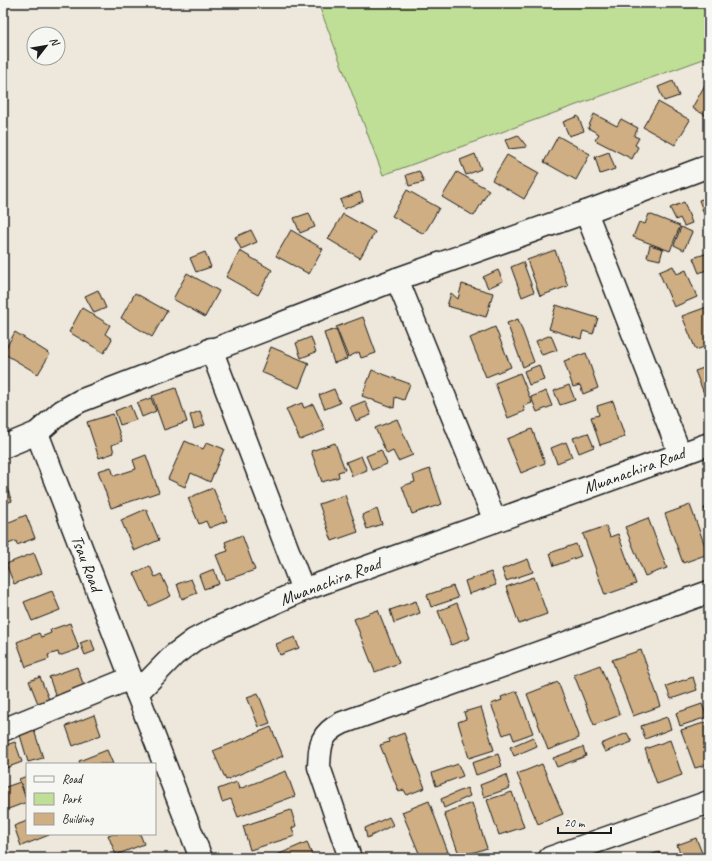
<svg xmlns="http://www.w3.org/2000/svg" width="712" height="861" viewBox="0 0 712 861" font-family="Caveat,sans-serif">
  <rect width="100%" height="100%" fill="#eee8dc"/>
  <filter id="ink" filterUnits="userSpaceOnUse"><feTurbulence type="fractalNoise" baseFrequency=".025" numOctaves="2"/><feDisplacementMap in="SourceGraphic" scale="8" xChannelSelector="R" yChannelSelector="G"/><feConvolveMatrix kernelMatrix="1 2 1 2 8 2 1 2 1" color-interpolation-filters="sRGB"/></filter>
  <g filter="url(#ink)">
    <!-- green -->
    <path fill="#bfde96" stroke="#6e7d59" d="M318 3H693L705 5 709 15V57L383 175Z"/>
    <!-- building -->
    <g fill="#ceae82" stroke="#1c1c1c">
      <path d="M673 81 679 96 664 101 658 87Z"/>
      <path d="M706 83 709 84V117L692 108Z"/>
      <path d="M658 102 690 120 675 145 643 127Z"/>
      <path d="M594 114 617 126 621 119 638 128 634 136 639 138 635 145 638 147 632 159 595 140 599 134 588 128Z"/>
      <path d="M578 116 584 131 569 136 563 122Z"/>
      <path d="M518 135 527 147 509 149 505 140Z"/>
      <path d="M558 136 590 154 576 180 544 162Z"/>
      <path d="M609 152 615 169 600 174 595 157Z"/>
      <path d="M475 154 481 169 466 175 460 160Z"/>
      <path d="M507 155 539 173 524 199 492 180Z"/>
      <path d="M419 171 424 182 409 186 406 175Z"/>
      <path d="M457 172 489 190 474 216 442 197Z"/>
      <path d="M407 190 439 208 424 234 392 216Z"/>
      <path d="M360 192 363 201 344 209 340 200Z"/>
      <path d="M709 197V212L704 214 699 200Z"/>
      <path d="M684 202 692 223 684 226 680 218 676 220 670 208Z"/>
      <path d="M309 213 315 227 300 233 294 218Z"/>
      <path d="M343 214 375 232 360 258 328 239Z"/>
      <path d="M649 214 680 226 670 251 633 237 639 222 645 224Z"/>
      <path d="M681 227 692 232 684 250 674 245Z"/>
      <path d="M251 230 257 242 241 249 235 237Z"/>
      <path d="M291 230 323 249 309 274 276 256Z"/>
      <path d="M650 245 663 249 660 260 647 257Z"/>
      <path d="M555 250 568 286 540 296 527 260Z"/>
      <path d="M240 251 272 270 258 295 226 277Z"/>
      <path d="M205 252 211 267 196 272 190 258Z"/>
      <path d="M708 253 709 269 699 273 693 258Z"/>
      <path d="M523 262 534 292 522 297 511 267Z"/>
      <path d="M673 266 677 274 686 270 697 297 674 307 659 272Z"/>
      <path d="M498 270 503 281 488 288 483 277Z"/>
      <path d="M187 273 219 291 205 317 173 299Z"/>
      <path d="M462 284 493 293 486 317 447 306 451 293 458 299Z"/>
      <path d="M98 290 106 308 94 313 85 296Z"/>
      <path d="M135 293 167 311 152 337 121 318Z"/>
      <path d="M556 305 598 318 593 334 583 331 581 339 549 329Z"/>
      <path d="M707 307 709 312V345L696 350 682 316Z"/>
      <path d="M82 308 110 325 105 334 112 339 104 353 69 332Z"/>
      <path d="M363 317 376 353 361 358 359 352 348 357 336 327Z"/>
      <path d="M518 319 534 362 523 367 507 323Z"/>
      <path d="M495 327 511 367 486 377 470 338Z"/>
      <path d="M336 329 347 359 334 363 324 333Z"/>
      <path d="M15 332 50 354 38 374 3 353Z"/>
      <path d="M551 335 557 350 542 355 536 341Z"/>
      <path d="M311 337 316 352 301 358 296 343Z"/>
      <path d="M271 347 309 363 299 388 261 372Z"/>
      <path d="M586 353 598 388 583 394 580 385 573 387 564 361Z"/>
      <path d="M539 365 544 380 529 385 524 371Z"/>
      <path d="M709 366V406L695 371Z"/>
      <path d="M372 370 410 384 404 400 395 397 394 408 362 396Z"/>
      <path d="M520 373 532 403 523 406 525 411 508 418 495 383Z"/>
      <path d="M569 385 575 400 560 405 554 391Z"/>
      <path d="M176 388 187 422 164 430 152 396Z"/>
      <path d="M334 389 340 403 325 409 319 395Z"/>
      <path d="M546 391 552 406 537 412 531 397Z"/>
      <path d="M151 398 156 411 142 417 137 403Z"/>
      <path d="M365 401 371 415 356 421 350 407Z"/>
      <path d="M613 401 625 437 600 445 591 417 599 415 597 406Z"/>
      <path d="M302 403 304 408 313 404 325 430 300 440 286 409Z"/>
      <path d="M130 405 136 420 120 425 115 411Z"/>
      <path d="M200 411 205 425 194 429 190 415Z"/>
      <path d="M113 414 122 441 112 445 114 453 99 458 87 422Z"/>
      <path d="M397 419 413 455 398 461 393 451 387 454 375 428Z"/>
      <path d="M532 429 545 463 521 473 507 439Z"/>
      <path d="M588 433 594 447 579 453 573 438Z"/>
      <path d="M185 441 203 449 207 442 224 449 210 482 191 473 185 487 168 479Z"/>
      <path d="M566 442 572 457 557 463 551 448Z"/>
      <path d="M335 443 345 470 338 472 339 477 322 482 311 451Z"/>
      <path d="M381 450 387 464 372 470 366 456Z"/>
      <path d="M146 455 159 492 111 508 98 471 111 467 114 476 136 469 133 460Z"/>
      <path d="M361 456 367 470 352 476 346 462Z"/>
      <path d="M430 469 442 504 412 514 402 486 415 482 413 475Z"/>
      <path d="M3 481H4L12 501 3 504Z"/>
      <path d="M213 488 227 521 209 528 206 521 199 524 188 498Z"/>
      <path d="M345 495 358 532 332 541 319 504Z"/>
      <path d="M690 505 708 554 683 563 665 514Z"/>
      <path d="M709 506V521L704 508Z"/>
      <path d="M146 509 159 540 134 551 121 520Z"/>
      <path d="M377 509 382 524 367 529 362 515Z"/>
      <path d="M26 515 35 538 17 545 16 541 8 544 9 547 3 550V520L5 519 7 523Z"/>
      <path d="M648 518 667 568 645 576 625 527Z"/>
      <path d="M606 526 610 537 618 534 636 584 605 595 583 534Z"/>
      <path d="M242 535 255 570 226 580 216 555 228 551 225 542Z"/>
      <path d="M576 544 581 556 554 566 550 553Z"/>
      <path d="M34 553 42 573 14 584 6 564Z"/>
      <path d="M528 559 533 572 506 581 502 569Z"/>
      <path d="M150 566 155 577 161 574 171 596 149 606 134 573Z"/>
      <path d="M214 569 219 584 204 589 199 575Z"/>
      <path d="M491 572 496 585 469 594 465 581Z"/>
      <path d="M534 577 547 614 519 624 506 587Z"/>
      <path d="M191 579 197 593 182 599 177 584Z"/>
      <path d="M453 586 458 598 431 607 427 595Z"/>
      <path d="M52 591 60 610 32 621 24 602Z"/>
      <path d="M416 601 420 613 394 623 390 610Z"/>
      <path d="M457 603 470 638 451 645 438 611Z"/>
      <path d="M378 610 399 663 375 672 354 619Z"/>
      <path d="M70 623 79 649 59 656 58 652 48 655 49 659 26 667 17 642 39 633 41 637 51 633 50 630Z"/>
      <path d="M295 637 299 648 280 655 276 644Z"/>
      <path d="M91 639 95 651 85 655 80 643Z"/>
      <path d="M641 650 661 706 633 716 612 660Z"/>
      <path d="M600 665 620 715 594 725 574 675Z"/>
      <path d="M77 667 84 686 56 697 49 677Z"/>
      <path d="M40 677 50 702 39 706 29 681Z"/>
      <path d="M693 677 697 690 671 699 666 686Z"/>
      <path d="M558 682 579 738 548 750 527 694Z"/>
      <path d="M517 691 533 733 514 740 511 732 503 735 491 704 502 700 501 697Z"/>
      <path d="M258 693 270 723 259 727 247 697Z"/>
      <path d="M702 704 707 717 680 726 676 713Z"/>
      <path d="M481 707 494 750 469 758 458 722 466 719 464 712Z"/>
      <path d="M94 715 101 735 73 746 66 726Z"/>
      <path d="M667 717 671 729 645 739 641 726Z"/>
      <path d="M707 722 709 729V764L695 768 681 730Z"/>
      <path d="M271 727 283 756 226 780 213 751Z"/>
      <path d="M34 730 43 758 28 762 20 735Z"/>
      <path d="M404 733 425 788 407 795 404 790 399 792 380 745 389 742 388 739Z"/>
      <path d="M627 733 632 742 605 752 601 744Z"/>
      <path d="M533 737 537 746 514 756 510 747Z"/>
      <path d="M670 740 682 775 657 784 645 749Z"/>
      <path d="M15 742 22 762 3 769V746Z"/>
      <path d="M583 747 586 756 557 767 553 758Z"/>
      <path d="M107 750 113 764H80L79 761Z"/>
      <path d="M498 754 502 766 476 775 472 763Z"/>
      <path d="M458 764 463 776 436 786 432 773Z"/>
      <path d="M542 764 563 814 538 824 517 774Z"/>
      <path d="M286 771 295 796 238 817 231 799 222 802 218 789 237 782 239 789Z"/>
      <path d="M506 775 510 788 484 797 480 785Z"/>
      <path d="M27 776V798L19 779Z"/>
      <path d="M20 782 27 802 3 811V788Z"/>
      <path d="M467 788 470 796 444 808 441 799Z"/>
      <path d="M512 792 524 827 499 835 487 800Z"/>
      <path d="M429 801 448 852 432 858H421L402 812Z"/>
      <path d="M472 803 487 848 460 857 444 813Z"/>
      <path d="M291 810 296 826 292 828 295 836 250 850 243 826Z"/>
      <path d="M389 817 393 825 367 838 365 828Z"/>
      <path d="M27 821V834H49V835L21 846 14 826Z"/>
      <path d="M112 834H140L144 844 116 855 108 835Z"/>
      <path d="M696 838 704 858H682L677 845Z"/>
      <path d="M307 842 313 858H270Z"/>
      <path d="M659 852 661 858H645V857Z"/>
    </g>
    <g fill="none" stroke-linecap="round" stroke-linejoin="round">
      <defs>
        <g id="minor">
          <path d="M586 212 680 454"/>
          <path d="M397 279 495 521"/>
          <path d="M211 349 303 590"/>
          <path d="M37 433 137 693"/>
          <path d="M3 447 37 433 62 411 80 401 397 279 586 212 709 166"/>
          <path d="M3 730 131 678"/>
          <path d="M201 858 137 693 174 655 194 640 217 628 303 590 709 444"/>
          <path d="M350 858 319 767C320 744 320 734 342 723L709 592"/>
          <path d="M550 858 709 802"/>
        </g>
      </defs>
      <!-- minor casing -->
      <use href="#minor" stroke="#1c1c1c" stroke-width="25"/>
      <!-- minor -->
      <use href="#minor" stroke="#f6f6f2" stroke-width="22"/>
    </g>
  </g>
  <g text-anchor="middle" stroke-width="3" stroke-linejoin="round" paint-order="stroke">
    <!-- street labels -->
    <g font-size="17" fill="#1c1c1c" stroke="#f6f6f2">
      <text transform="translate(634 470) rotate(-20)" y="6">Mwanachira Road</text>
      <text transform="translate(87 563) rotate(69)" y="6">Tsau Road</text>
      <text transform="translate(330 581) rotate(-21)" y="6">Mwanachira Road</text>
    </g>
  </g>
  <!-- margin -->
  <rect width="712" height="861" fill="none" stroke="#f6f6f2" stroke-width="16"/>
  <rect x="8" y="8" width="696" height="845" fill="none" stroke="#1c1c1c" stroke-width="1.5" filter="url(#ink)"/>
  <!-- legend -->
  <rect x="26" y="763" width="130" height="72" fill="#f6f6f2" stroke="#9f9f9c"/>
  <rect x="34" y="776" width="20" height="6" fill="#f6f6f2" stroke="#9f9f9c"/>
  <text x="62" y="783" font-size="12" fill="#1c1c1c">Road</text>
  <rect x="34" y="793" width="20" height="12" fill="#bfde96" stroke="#9f9f9c"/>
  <text x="62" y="803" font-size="12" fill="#1c1c1c">Park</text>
  <rect x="34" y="813" width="20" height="12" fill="#ceae82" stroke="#9f9f9c"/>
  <text x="62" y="823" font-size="12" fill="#1c1c1c">Building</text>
  <!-- north arrow -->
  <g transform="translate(46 46) rotate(59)"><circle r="19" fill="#f6f6f2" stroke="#9f9f9c"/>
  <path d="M0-3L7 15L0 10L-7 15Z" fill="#1c1c1c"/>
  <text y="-6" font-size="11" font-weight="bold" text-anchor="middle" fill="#1c1c1c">N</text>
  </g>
  <!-- scale -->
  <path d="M558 827v6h53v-6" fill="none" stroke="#1c1c1c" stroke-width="2"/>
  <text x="564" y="827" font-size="12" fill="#1c1c1c" stroke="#f6f6f2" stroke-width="3" paint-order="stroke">20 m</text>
</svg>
